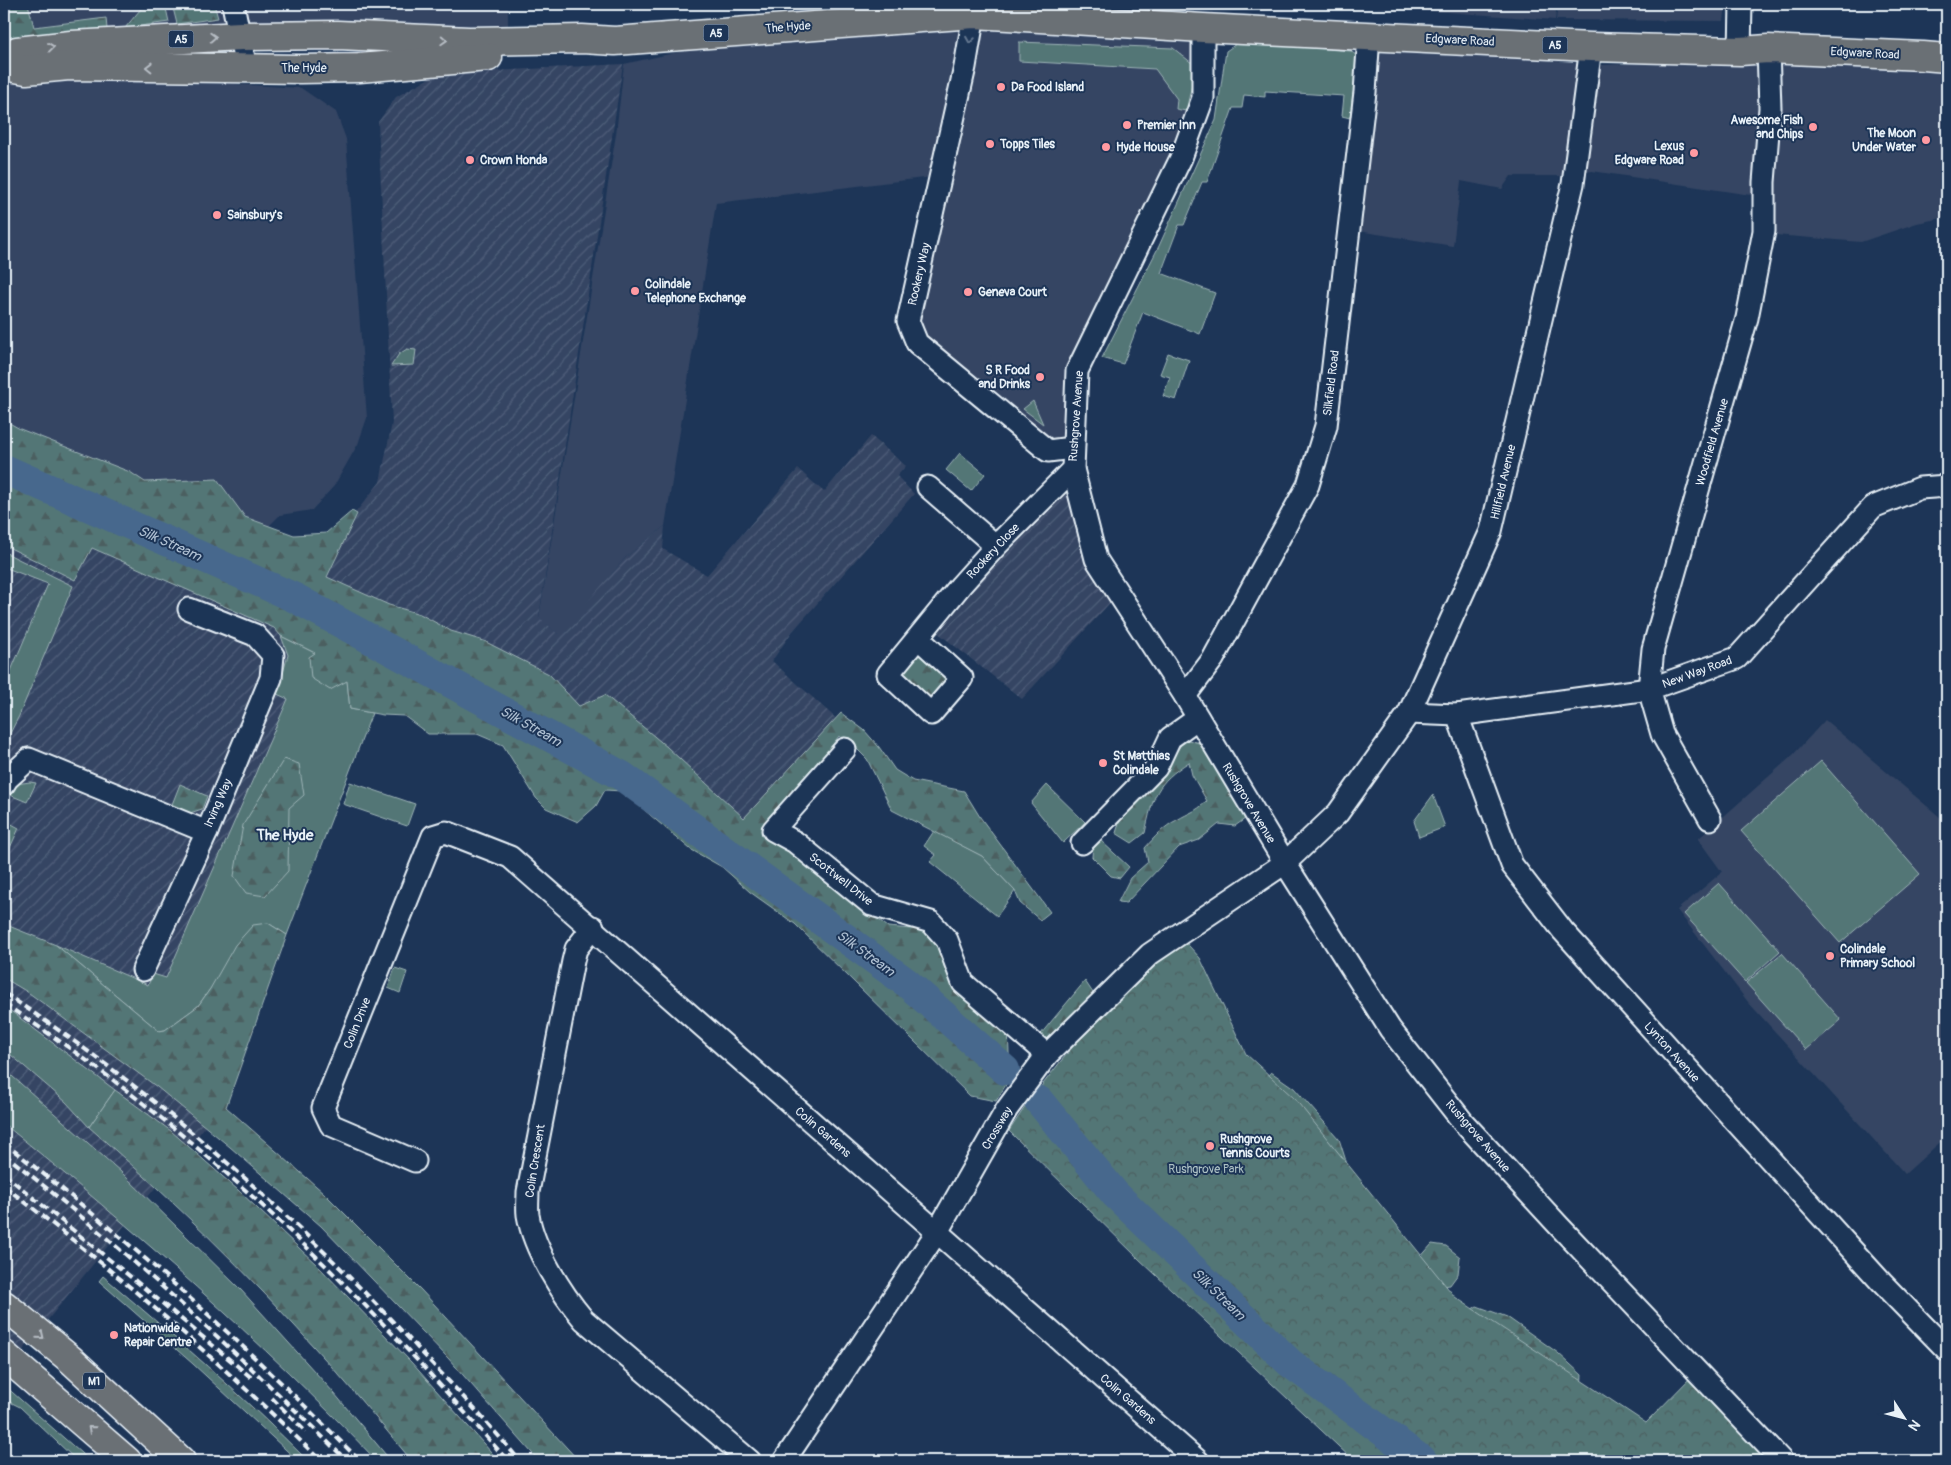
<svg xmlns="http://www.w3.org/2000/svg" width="1951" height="1465" viewBox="0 0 1951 1465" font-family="Pangolin,sans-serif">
  <defs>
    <pattern id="industrial-furrows" width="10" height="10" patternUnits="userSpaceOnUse" patternTransform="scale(1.25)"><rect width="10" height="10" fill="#344563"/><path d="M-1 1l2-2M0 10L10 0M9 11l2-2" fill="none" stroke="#51607a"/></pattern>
    <pattern id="forest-firs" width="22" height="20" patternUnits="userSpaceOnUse" patternTransform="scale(1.25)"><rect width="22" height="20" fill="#537676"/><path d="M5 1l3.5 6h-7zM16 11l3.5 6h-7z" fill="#4c5f60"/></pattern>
    <pattern id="park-crowns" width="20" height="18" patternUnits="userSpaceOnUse" patternTransform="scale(1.25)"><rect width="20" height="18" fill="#537676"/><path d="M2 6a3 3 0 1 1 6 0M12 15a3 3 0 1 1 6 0" fill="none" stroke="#4c5f60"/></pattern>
  </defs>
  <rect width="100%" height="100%" fill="#1d3557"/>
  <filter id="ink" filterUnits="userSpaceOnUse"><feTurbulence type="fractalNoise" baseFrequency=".02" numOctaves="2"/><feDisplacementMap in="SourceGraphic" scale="10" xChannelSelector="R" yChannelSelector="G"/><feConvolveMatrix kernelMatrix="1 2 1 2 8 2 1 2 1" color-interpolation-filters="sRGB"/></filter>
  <g filter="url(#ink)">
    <!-- built -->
    <g fill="#344563">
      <path d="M4 4H227L226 23 4 40Z"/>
      <path d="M239 4H508V25L493 27H242Z"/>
      <path d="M1335 4H1557L1555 20Z"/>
      <path d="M1558 4H1726L1724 21 1556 20Z"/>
      <path d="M791 27 1203 28 1202 96 1077 371 1074 429 1049 452 916 342 940 176 716 203 665 526 626 557 560 636 539 618 616 134 624 64Z"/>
      <path d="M1384 45 1602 65 1739 59 1888 68 1947 73V217L1917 223 1861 242 1763 234 1764 197 1592 171 1563 176H1511L1502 189 1461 181 1453 246 1358 231 1376 54Z"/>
      <path d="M68 79 235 84 301 88 336 112 346 139 367 418 358 444 334 486 312 510 280 515 257 538 4 454V82Z"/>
      <path d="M1825 720 1947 823V1136L1905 1174 1748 1002 1677 910 1722 872 1698 839 1792 756Z"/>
    </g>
    <!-- industrial -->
    <g fill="url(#industrial-furrows)">
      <path d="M623 64 539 617 559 635 626 557 665 526 663 549 707 575 798 469 824 492 871 436 906 466 897 476 914 494 792 632 772 661 840 722 743 827 320 585 356 512 380 482 392 423 378 122 396 97 436 74Z"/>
      <path d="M4 469 397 653 204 1128 7 1370 4 1367Z"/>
      <path d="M1073 469 1118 594 1022 699 928 625Z"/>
    </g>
    <!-- grass -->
    <g fill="#537676" stroke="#9eb4b7">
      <path d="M1019 42 1173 48 1193 64 1192 84 1186 111 1176 109 1177 99 1155 69 1019 61Z"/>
      <path d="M1239 42 1351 51 1358 57 1350 118 1342 116 1344 96 1265 91V97L1244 95 1242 108H1233L1207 182H1202L1184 225H1179L1161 273 1215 293 1200 334 1143 312 1123 364 1102 358 1159 246 1216 120 1226 51Z"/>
      <path d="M1168 353 1189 360 1176 400 1163 396 1170 377 1160 374Z"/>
      <path d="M1033 401 1043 424 1023 409Z"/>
      <path d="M960 453 985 474 971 491 946 470Z"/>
      <path d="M4 552 73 586 19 716 4 745V687L48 584 4 567Z"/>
      <path d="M281 636 315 653 347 680 350 709 372 713 287 935 268 923 210 989 198 1006 165 1030 159 1031 56 945 148 985 153 974 166 978 288 699 277 694 288 655Z"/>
      <path d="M1821 761 1920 874 1840 943 1741 831Z"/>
      <path d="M30 782 36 783 27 802 10 795 16 784Z"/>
      <path d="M350 782 415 804 407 826 343 804Z"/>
      <path d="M1047 785 1085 822 1063 843 1031 803Z"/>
      <path d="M1433 795 1445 827 1419 837 1414 821Z"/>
      <path d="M4 820 19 828 4 861Z"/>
      <path d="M934 831 982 856 1015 891 997 916 930 862 936 855 924 846Z"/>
      <path d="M1719 883 1780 951 1745 982 1684 914Z"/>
      <path d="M1782 953 1841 1020 1806 1050 1746 983Z"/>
      <path d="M395 968 407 972 400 993 388 988Z"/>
      <path d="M4 1006 115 1090 89 1127 66 1102 4 1049Z"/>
      <path d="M4 1069 121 1172 241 1290 334 1393 391 1461H377C261 1340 135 1230 4 1124Z"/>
    </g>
    <!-- forest -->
    <g fill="url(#forest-firs)" stroke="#9eb4b7">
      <path d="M19 4H28L34 27 106 18 107 29 4 38V7Z"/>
      <path d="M145 4H165L169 22 125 28Z"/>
      <path d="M172 4H214L218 18 177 24Z"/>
      <path d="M407 349 416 350 414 365 391 366 399 354Z"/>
      <path d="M4 420 20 429 130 472 145 482 217 479 245 517 294 535 326 533 352 511 357 514 327 577 389 605 420 614 451 631 484 641 549 674 579 706 605 695 667 747 744 818 841 713 864 730 879 747 895 770 913 781 964 791 980 817 1050 912 1040 920 1020 903 1015 891 982 856 892 810 867 759 858 750 839 736 767 833 888 927 923 930 936 939 944 966 952 984 1008 1028 1010 1078 996 1101 970 1096 795 924 750 892 722 867 690 849 622 791 605 790 596 806 578 822 546 808 536 798 503 745 477 734H428L404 716 383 715 350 709 347 681 330 690 311 678 309 657 315 653 281 636 274 628 92 548 75 580 4 545Z"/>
      <path d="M919 646 956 678 932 707 894 675Z"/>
      <path d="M1185 739 1199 743 1249 816 1235 826 1219 824 1199 840 1179 847 1126 903 1118 902 1130 878 1148 862 1145 848C1154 838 1164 826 1177 820 1190 812 1194 813 1207 801L1192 775 1189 762C1156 783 1153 796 1145 833L1132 843 1116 833 1123 810 1170 761Z"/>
      <path d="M284 759 299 764 304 795 289 808 288 871 265 896 246 893 234 876 243 825Z"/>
      <path d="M180 784 207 796 202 809 184 815 171 807Z"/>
      <path d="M1100 840 1129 867 1120 878 1111 876 1092 857 1093 845Z"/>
      <path d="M268 923 287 935 226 1107 324 1193 421 1290 579 1461H539L448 1358 321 1226 230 1147 157 1087 29 993 4 978V924L56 945 159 1031 165 1030 198 1006 210 989 235 945 253 925Z"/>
      <path d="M1085 981 1095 996 1046 1039 1040 1035Z"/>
      <path d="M1271 1072 1294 1088 1339 1139 1352 1180 1263 1087Z"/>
      <path d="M115 1090 171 1131 238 1190 318 1266 411 1362 499 1461H412C338 1371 259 1283 173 1203 146 1177 117 1152 89 1127Z"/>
      <path d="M1432 1244 1446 1246 1460 1257 1458 1274 1450 1285 1434 1287 1418 1260Z"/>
      <path d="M103 1276C174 1336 243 1396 308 1461H298L193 1364 99 1281Z"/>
      <path d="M1477 1306 1507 1317 1558 1353 1582 1375 1581 1392 1466 1313Z"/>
      <path d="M4 1385 90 1461H74L75 1459 20 1407 4 1399Z"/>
    </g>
    <!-- park -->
    <path fill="url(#park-crowns)" stroke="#9eb4b7" d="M1179 935 1200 958 1246 1054 1295 1099 1455 1297 1646 1423 1697 1371 1781 1461H1354L1139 1259 1009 1131 1025 1107 1061 1061 1150 954Z"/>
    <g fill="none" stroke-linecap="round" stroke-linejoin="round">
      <!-- river -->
      <g stroke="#47688d" stroke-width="30">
        <path d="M4 469 295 598 622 776 907 983 1005 1070"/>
        <path d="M1039 1101 1115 1194 1290 1363 1423 1461"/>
      </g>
      <defs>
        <g id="minor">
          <path d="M233 4 246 68"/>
          <path d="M974 14 965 67 908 321 917 343 1048 451 1072 448"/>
          <path d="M1203 28V98L1181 158 1077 371 1073 469 1096 559 1185 696 1285 863 1390 1029 1463 1122 1559 1226 1782 1461"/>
          <path d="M1740 51 1741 4"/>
          <path d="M928 487 996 546"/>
          <path d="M918 638 962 678 931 714 888 674 961 585 996 546 1073 469"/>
          <path d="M1185 696 1213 659 1308 485 1326 426 1365 92 1369 36"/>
          <path d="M1409 713 1457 715 1649 689 1737 658 1873 507 1920 488 1947 486"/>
          <path d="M1457 715 1512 865 1563 931 1882 1283 1947 1350"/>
          <path d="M845 749 773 830 795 842 872 905 931 922 947 940 963 983 1047 1055"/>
          <path d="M4 784 7 779 29 759 207 832 271 678 273 655 255 635 189 609"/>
          <path d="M1710 819 1662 734 1649 689 1653 649 1747 318 1764 231V182L1770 108 1768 49"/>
          <path d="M1082 843 1156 768 1170 738 1198 718"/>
          <path d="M593 927 576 949 573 961 528 1192C528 1199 527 1208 528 1215 534 1250 562 1294 584 1320L750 1461"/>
          <path d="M143 970 207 832"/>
          <path d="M415 1161 331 1125 323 1108 433 836 446 832 510 857 1198 1461"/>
          <path d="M784 1461 937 1232 1007 1109 1047 1055 1150 954 1285 863 1338 813 1409 713 1491 531 1573 184 1591 47"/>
        </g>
        <g id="major">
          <path d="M4 58 17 51 71 45 241 36 338 35 469 41 582 39 615 41 974 14 1203 28 1591 47 1740 51 1768 49 1923 56 1947 58"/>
          <path d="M4 66 26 70 69 66 300 69 359 68 488 57"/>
        </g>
        <g id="highway">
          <path d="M4 1305 70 1359 181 1461"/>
          <path d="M4 1355 127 1461"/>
        </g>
      </defs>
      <!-- minor casing -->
      <use href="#minor" stroke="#e8f1f8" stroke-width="25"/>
      <!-- major casing -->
      <use href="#major" stroke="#e8f1f8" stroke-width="31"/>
      <!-- highway casing -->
      <use href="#highway" stroke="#e8f1f8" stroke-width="31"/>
      <!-- minor -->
      <use href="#minor" stroke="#1d3557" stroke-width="21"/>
      <!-- major -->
      <use href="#major" stroke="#6b6f75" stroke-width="28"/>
      <!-- highway -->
      <use href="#highway" stroke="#6b6f75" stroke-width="28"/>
      <!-- rail -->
      <g stroke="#e8f1f8" stroke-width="4" stroke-dasharray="8 4" stroke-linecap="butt">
        <path d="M4 993C161 1096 299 1219 426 1357 458 1391 490 1425 520 1461"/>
        <path d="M4 1004C128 1083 240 1180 344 1284 401 1341 455 1401 508 1461"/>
        <path d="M4 1143C130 1240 249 1348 360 1461"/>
        <path d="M4 1154C125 1249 238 1353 347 1461"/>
        <path d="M4 1174 137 1282 253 1379"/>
        <path d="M4 1186C115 1271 221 1362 321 1461"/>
        <path d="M272 1398 306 1432"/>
      </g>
    </g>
    <!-- one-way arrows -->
    <defs><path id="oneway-chevron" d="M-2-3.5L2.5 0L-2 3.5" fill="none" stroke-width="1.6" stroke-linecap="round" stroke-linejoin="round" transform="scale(1.25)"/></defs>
    <g stroke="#b6bdc4">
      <use href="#oneway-chevron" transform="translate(213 37) rotate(-3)"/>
      <use href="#oneway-chevron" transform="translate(444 40) rotate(3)"/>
      <use href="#oneway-chevron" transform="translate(51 47) rotate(-7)"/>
      <use href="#oneway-chevron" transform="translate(149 67) rotate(-179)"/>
      <use href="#oneway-chevron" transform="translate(41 1336) rotate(39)"/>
      <use href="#oneway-chevron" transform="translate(91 1429) rotate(-139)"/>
    </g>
    <use stroke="#64778f" href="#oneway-chevron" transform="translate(970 40) rotate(99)"/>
  </g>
  <!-- markers -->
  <g fill="#ff9aa2" stroke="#1d3557" stroke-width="2">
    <circle cx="1001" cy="87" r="5"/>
    <circle cx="1127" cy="125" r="5"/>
    <circle cx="1813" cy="127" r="5"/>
    <circle cx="1926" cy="140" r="5"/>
    <circle cx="990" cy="144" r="5"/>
    <circle cx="1106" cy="147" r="5"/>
    <circle cx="1694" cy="153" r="5"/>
    <circle cx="470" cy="160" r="5"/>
    <circle cx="217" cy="215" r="5"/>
    <circle cx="635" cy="291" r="5"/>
    <circle cx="968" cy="292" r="5"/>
    <circle cx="1040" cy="377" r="5"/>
    <circle cx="1103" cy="763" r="5"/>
    <circle cx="1830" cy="956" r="5"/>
    <circle cx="1210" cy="1146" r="5"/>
    <circle cx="114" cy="1335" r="5"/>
  </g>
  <g text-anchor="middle" stroke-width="4" stroke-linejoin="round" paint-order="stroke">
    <!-- shield labels -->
    <g fill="#1d3557" stroke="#abb9c8" stroke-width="1">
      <rect x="703.5" y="24.5" width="25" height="17" rx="4"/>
      <rect x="168.5" y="30.5" width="25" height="17" rx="4"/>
      <rect x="1542.5" y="36.5" width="25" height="17" rx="4"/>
      <rect x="83" y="1372.5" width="22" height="17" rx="4"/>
    </g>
    <g font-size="11" font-weight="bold" fill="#e8f1f8">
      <text x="716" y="37">A5</text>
      <text x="181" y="43">A5</text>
      <text x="1555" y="49">A5</text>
      <text x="94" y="1385">M1</text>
    </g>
    <!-- street labels -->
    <g font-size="12" fill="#e8f1f8" stroke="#1d3557">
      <text transform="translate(788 27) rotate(-4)" y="4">The Hyde</text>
      <text transform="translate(1460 40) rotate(3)" y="4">Edgware Road</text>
      <text transform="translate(1865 53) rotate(3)" y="4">Edgware Road</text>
      <text x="304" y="72">The Hyde</text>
      <text transform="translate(919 274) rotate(-77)" y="4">Rookery Way</text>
      <text transform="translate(1331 383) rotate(-83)" y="4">Silkfield Road</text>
      <text transform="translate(1076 416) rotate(-86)" y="4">Rushgrove Avenue</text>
      <text transform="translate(1712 442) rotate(-74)" y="4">Woodfield Avenue</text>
      <text transform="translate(1503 482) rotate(-77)" y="4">Hillfield Avenue</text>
      <text transform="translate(993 551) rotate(-47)" y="4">Rookery Close</text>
      <text transform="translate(1697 672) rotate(-20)" y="4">New Way Road</text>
      <text transform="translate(218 803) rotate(-66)" y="4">Irving Way</text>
      <text transform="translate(1249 803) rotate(59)" y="4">Rushgrove Avenue</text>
      <text transform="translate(841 879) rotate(38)" y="4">Scottwell Drive</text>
      <text transform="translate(357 1023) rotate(-68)" y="4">Colin Drive</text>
      <text transform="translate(1672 1052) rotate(48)" y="4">Lynton Avenue</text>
      <text transform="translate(997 1128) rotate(-59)" y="4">Crossway</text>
      <text transform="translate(823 1132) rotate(41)" y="4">Colin Gardens</text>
      <text transform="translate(1478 1136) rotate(49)" y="4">Rushgrove Avenue</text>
      <text transform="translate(535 1161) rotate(-81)" y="4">Colin Crescent</text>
      <text transform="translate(1128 1399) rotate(41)" y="4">Colin Gardens</text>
    </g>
    <!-- poi labels -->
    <g font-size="12" font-weight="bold" fill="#e8f1f8" stroke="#1d3557" text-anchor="start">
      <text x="1011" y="91">Da Food Island</text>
      <text x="1803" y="124" text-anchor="end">Awesome Fish<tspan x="1803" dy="14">and Chips</tspan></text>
      <text x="1137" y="129">Premier Inn</text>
      <text x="1916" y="137" text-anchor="end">The Moon<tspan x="1916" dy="14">Under Water</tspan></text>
      <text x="1000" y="148">Topps Tiles</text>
      <text x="1684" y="150" text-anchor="end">Lexus<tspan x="1684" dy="14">Edgware Road</tspan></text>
      <text x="1116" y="151">Hyde House</text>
      <text x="480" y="164">Crown Honda</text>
      <text x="227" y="219">Sainsbury's</text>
      <text x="645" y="288">Colindale<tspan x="645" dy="14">Telephone Exchange</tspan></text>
      <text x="978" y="296">Geneva Court</text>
      <text x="1030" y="374" text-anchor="end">S R Food<tspan x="1030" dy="14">and Drinks</tspan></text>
      <text x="1113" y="760">St Matthias<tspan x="1113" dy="14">Colindale</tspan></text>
      <text x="1840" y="953">Colindale<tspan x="1840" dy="14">Primary School</tspan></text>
      <text x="1220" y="1143">Rushgrove<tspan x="1220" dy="14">Tennis Courts</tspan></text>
      <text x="124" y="1332">Nationwide<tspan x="124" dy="14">Repair Centre</tspan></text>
    </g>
    <!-- park labels -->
    <g font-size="12" fill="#acc0c4" stroke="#1d3557">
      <text x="1206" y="1173">Rushgrove Park</text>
    </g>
    <!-- water labels -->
    <g font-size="14" font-style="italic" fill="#b0c1d3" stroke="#1d3557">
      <text transform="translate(170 543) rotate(24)" y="5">Silk Stream</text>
      <text transform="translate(531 726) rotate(29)" y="5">Silk Stream</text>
      <text transform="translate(866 953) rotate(36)" y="5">Silk Stream</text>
      <text transform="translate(1219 1294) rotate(44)" y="5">Silk Stream</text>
    </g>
    <!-- quarter labels -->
    <g font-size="15" font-weight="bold" fill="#e8f1f8" stroke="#1d3557">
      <text x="285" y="840">The Hyde</text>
    </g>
  </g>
  <!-- margin -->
  <rect width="1951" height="1465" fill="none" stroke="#1d3557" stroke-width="20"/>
  <rect x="10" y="10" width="1931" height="1445" fill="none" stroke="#e8f1f8" stroke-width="2" filter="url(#ink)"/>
  <!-- north arrow -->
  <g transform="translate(1904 1418) rotate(126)" stroke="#1d3557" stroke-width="4" paint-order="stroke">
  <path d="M0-4L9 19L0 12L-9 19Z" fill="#e8f1f8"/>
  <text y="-8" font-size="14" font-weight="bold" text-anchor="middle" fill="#e8f1f8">N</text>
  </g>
</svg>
